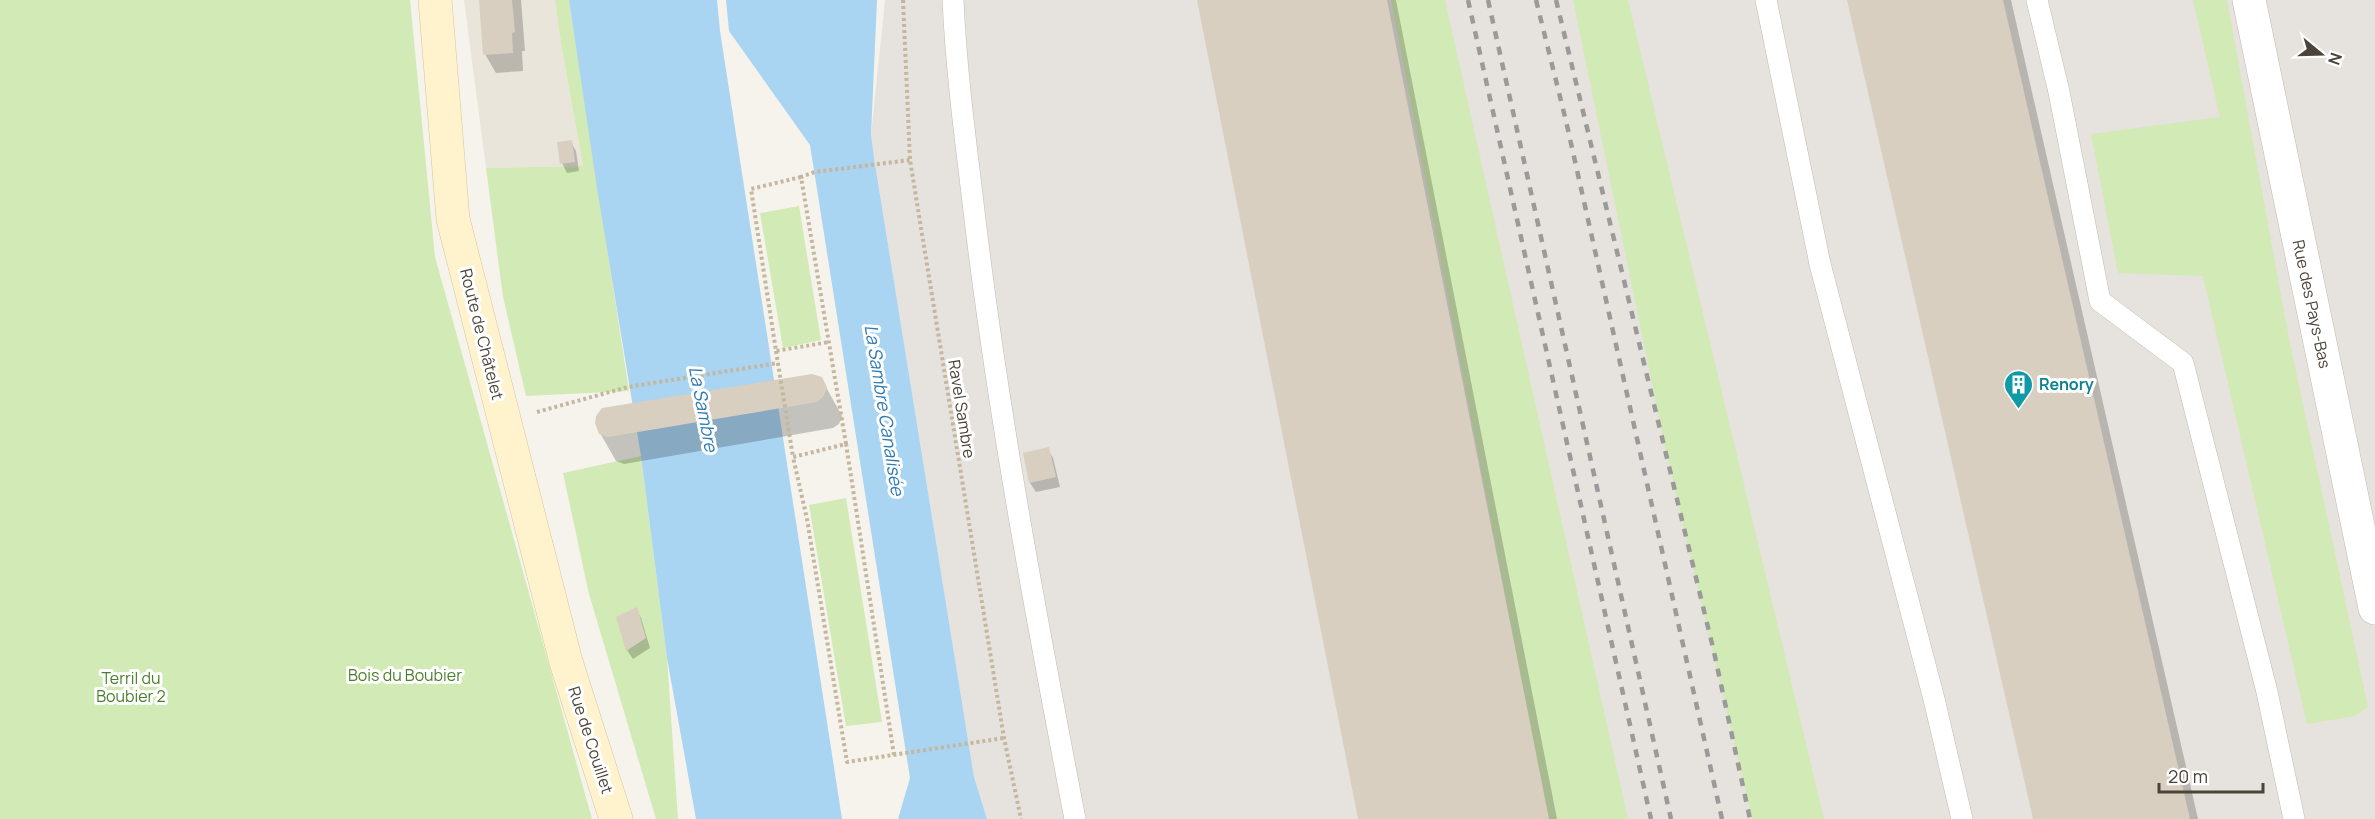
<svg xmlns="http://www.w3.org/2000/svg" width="2375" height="819" viewBox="0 0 2375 819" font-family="Manrope,sans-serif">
  <rect width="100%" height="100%" fill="#f6f3ec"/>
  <!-- residential -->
  <path fill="#eae5da" d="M464 0H555L561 44 583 166 486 168Z"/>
  <!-- industrial -->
  <path fill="#e6e2dd" d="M885 0H2375V819H987L974 777 875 164 871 135Z"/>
  <!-- green -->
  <g fill="#d2eab5">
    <path d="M0 0H410L435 257 592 819H0Z"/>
    <path d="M555 0H569L629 391 526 396 503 297 486 168 583 166 561 44Z"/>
    <path d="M1391 0H1445L1628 819H1548Z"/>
    <path d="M1573 0H1628L1824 819H1752L1667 456Z"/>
    <path d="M2193 0H2227L2289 339 2368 707 2355 716 2307 724 2203 276 2118 273 2091 134 2220 117Z"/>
    <path d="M799 206 821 340 783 348 760 213Z"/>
    <path d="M641 456 667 658 678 819H656L589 594 563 473Z"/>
    <path d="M846 498 882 722 846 726 809 505Z"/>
  </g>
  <!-- water -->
  <g fill="#a9d4f2">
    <path d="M569 0H717L720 31 842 819H696L667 658 641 456 597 188Z"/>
    <path d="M726 0H877L871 135 875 164 974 777 987 819H898L910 778 810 145 729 31Z"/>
  </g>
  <!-- shadow -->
  <g fill="#0003">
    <path d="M481 0H521L525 51H522L523 71 496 73 485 54Z"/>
    <path d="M1199 0H1396L1557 819H1360Z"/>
    <path d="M1849 0H2011L2198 819H2034Z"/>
    <path d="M571 142 576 151 579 171 567 173 562 163Z"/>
    <path d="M821 378 842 416 839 424 833 428 624 464 616 461 600 433Z"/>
    <path d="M1048 449 1053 458 1060 487 1036 492 1030 483Z"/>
    <path d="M636 609 641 618 650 648 633 659 627 650 618 618Z"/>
  </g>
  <!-- building -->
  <g fill="#d8cfc1">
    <path d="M479 0H512L515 32 512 33 513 53 483 55Z"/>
    <path d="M1197 0H1387L1549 819H1358Z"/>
    <path d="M1847 0H2003L2190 819H2033Z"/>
    <path d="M572 140 575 162 560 164 557 142Z"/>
    <path d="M812 374 822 377 827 387 824 396 817 402 608 437 599 434 595 423 596 416 602 408Z"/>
    <path d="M1049 447 1056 477 1029 483 1023 453Z"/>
    <path d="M637 607 646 638 626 651 616 617Z"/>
  </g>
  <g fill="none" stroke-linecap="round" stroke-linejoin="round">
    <defs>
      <g id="service">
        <path d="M953 0C956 65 964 129 972 194 996 404 1035 611 1075 819"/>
        <path d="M1766 0 1820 264 1934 699 1962 819"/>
        <path d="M2037 0 2059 92 2100 301 2183 363 2267 692 2294 819"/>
      </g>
      <path id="tertiary" d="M2249 0 2375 608"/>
      <path id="secondary" d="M435 0 453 219 566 662 616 819"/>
    </defs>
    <!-- service casing -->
    <use href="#service" stroke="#c2bbae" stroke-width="22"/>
    <!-- tertiary casing -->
    <use href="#tertiary" stroke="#c2bbae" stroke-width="34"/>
    <!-- secondary casing -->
    <use href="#secondary" stroke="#d6c79b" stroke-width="34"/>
    <!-- path -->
    <g stroke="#c4b79f" stroke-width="4" stroke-dasharray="3 3" stroke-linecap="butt">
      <path d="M903 0 910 160 1004 738 1021 819"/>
      <path d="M801 177 751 189 776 351 829 342"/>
      <path d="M776 351 793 457"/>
      <path d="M537 412 628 387 778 363"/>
      <path d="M846 444 801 177 815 172 910 160"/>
      <path d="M894 755 846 444 793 457 807 519 847 762 1004 738"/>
    </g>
    <!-- service -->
    <use href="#service" stroke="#fff" stroke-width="21"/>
    <!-- tertiary -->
    <use href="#tertiary" stroke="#fff" stroke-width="33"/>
    <!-- secondary -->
    <use href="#secondary" stroke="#fff3cd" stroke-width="33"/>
    <!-- rail -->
    <g stroke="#9a9a9a" stroke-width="4.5" stroke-dasharray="8 8" stroke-linecap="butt">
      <path d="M1468 0 1651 819"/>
      <path d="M1488 0 1671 819"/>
      <path d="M1536 0 1566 121 1722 819"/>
      <path d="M1556 0 1714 652 1750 819"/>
    </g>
  </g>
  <!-- icons -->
  <defs>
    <symbol id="building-pin" viewBox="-11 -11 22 30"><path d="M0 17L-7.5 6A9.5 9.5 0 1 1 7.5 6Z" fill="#0f9aa8" stroke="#fff"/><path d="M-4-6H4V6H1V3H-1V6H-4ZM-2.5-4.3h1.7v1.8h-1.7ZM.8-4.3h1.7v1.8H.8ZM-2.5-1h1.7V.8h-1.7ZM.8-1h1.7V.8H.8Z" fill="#fff"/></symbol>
  </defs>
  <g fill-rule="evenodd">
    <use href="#building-pin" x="2002" y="368" width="33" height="45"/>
  </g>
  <g text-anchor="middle" stroke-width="6" stroke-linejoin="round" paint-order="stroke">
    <!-- street labels -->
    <g font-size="16" fill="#4b4439" stroke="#fff">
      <text transform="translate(2312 304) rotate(78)" y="6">Rue des Pays-Bas</text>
      <text transform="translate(482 334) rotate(76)" y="6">Route de Châtelet</text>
      <text transform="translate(962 409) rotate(81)" y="6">Ravel Sambre</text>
      <text transform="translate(591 740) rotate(72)" y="6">Rue de Couillet</text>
    </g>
    <!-- culture labels -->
    <g font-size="16" font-weight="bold" fill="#0d838f" stroke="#fff" text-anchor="start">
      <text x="2039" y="390">Renory</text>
    </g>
    <!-- park labels -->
    <g font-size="16" fill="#4a7f2a" stroke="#fff">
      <text x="405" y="681">Bois du Boubier</text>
      <text x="131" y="684">Terril du<tspan x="131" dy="18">Boubier 2</tspan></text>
    </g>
    <!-- water labels -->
    <g font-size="18" font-style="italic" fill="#2e7ab2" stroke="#fff">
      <text transform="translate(703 409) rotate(79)" y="6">La Sambre</text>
      <text transform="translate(884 410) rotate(81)" y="6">La Sambre Canalisée</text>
    </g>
  </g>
  <!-- north arrow -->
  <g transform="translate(2321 54) rotate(109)" stroke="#ffffff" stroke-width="4.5" paint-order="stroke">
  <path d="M0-4.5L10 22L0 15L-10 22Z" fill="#4b4439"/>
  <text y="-9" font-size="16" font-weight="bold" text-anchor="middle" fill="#4b4439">N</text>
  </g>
  <!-- scale -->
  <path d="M2159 783v9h104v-9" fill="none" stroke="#4b4439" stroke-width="3"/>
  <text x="2168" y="783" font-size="18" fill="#4b4439" stroke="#ffffff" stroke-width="4.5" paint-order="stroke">20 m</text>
</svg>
